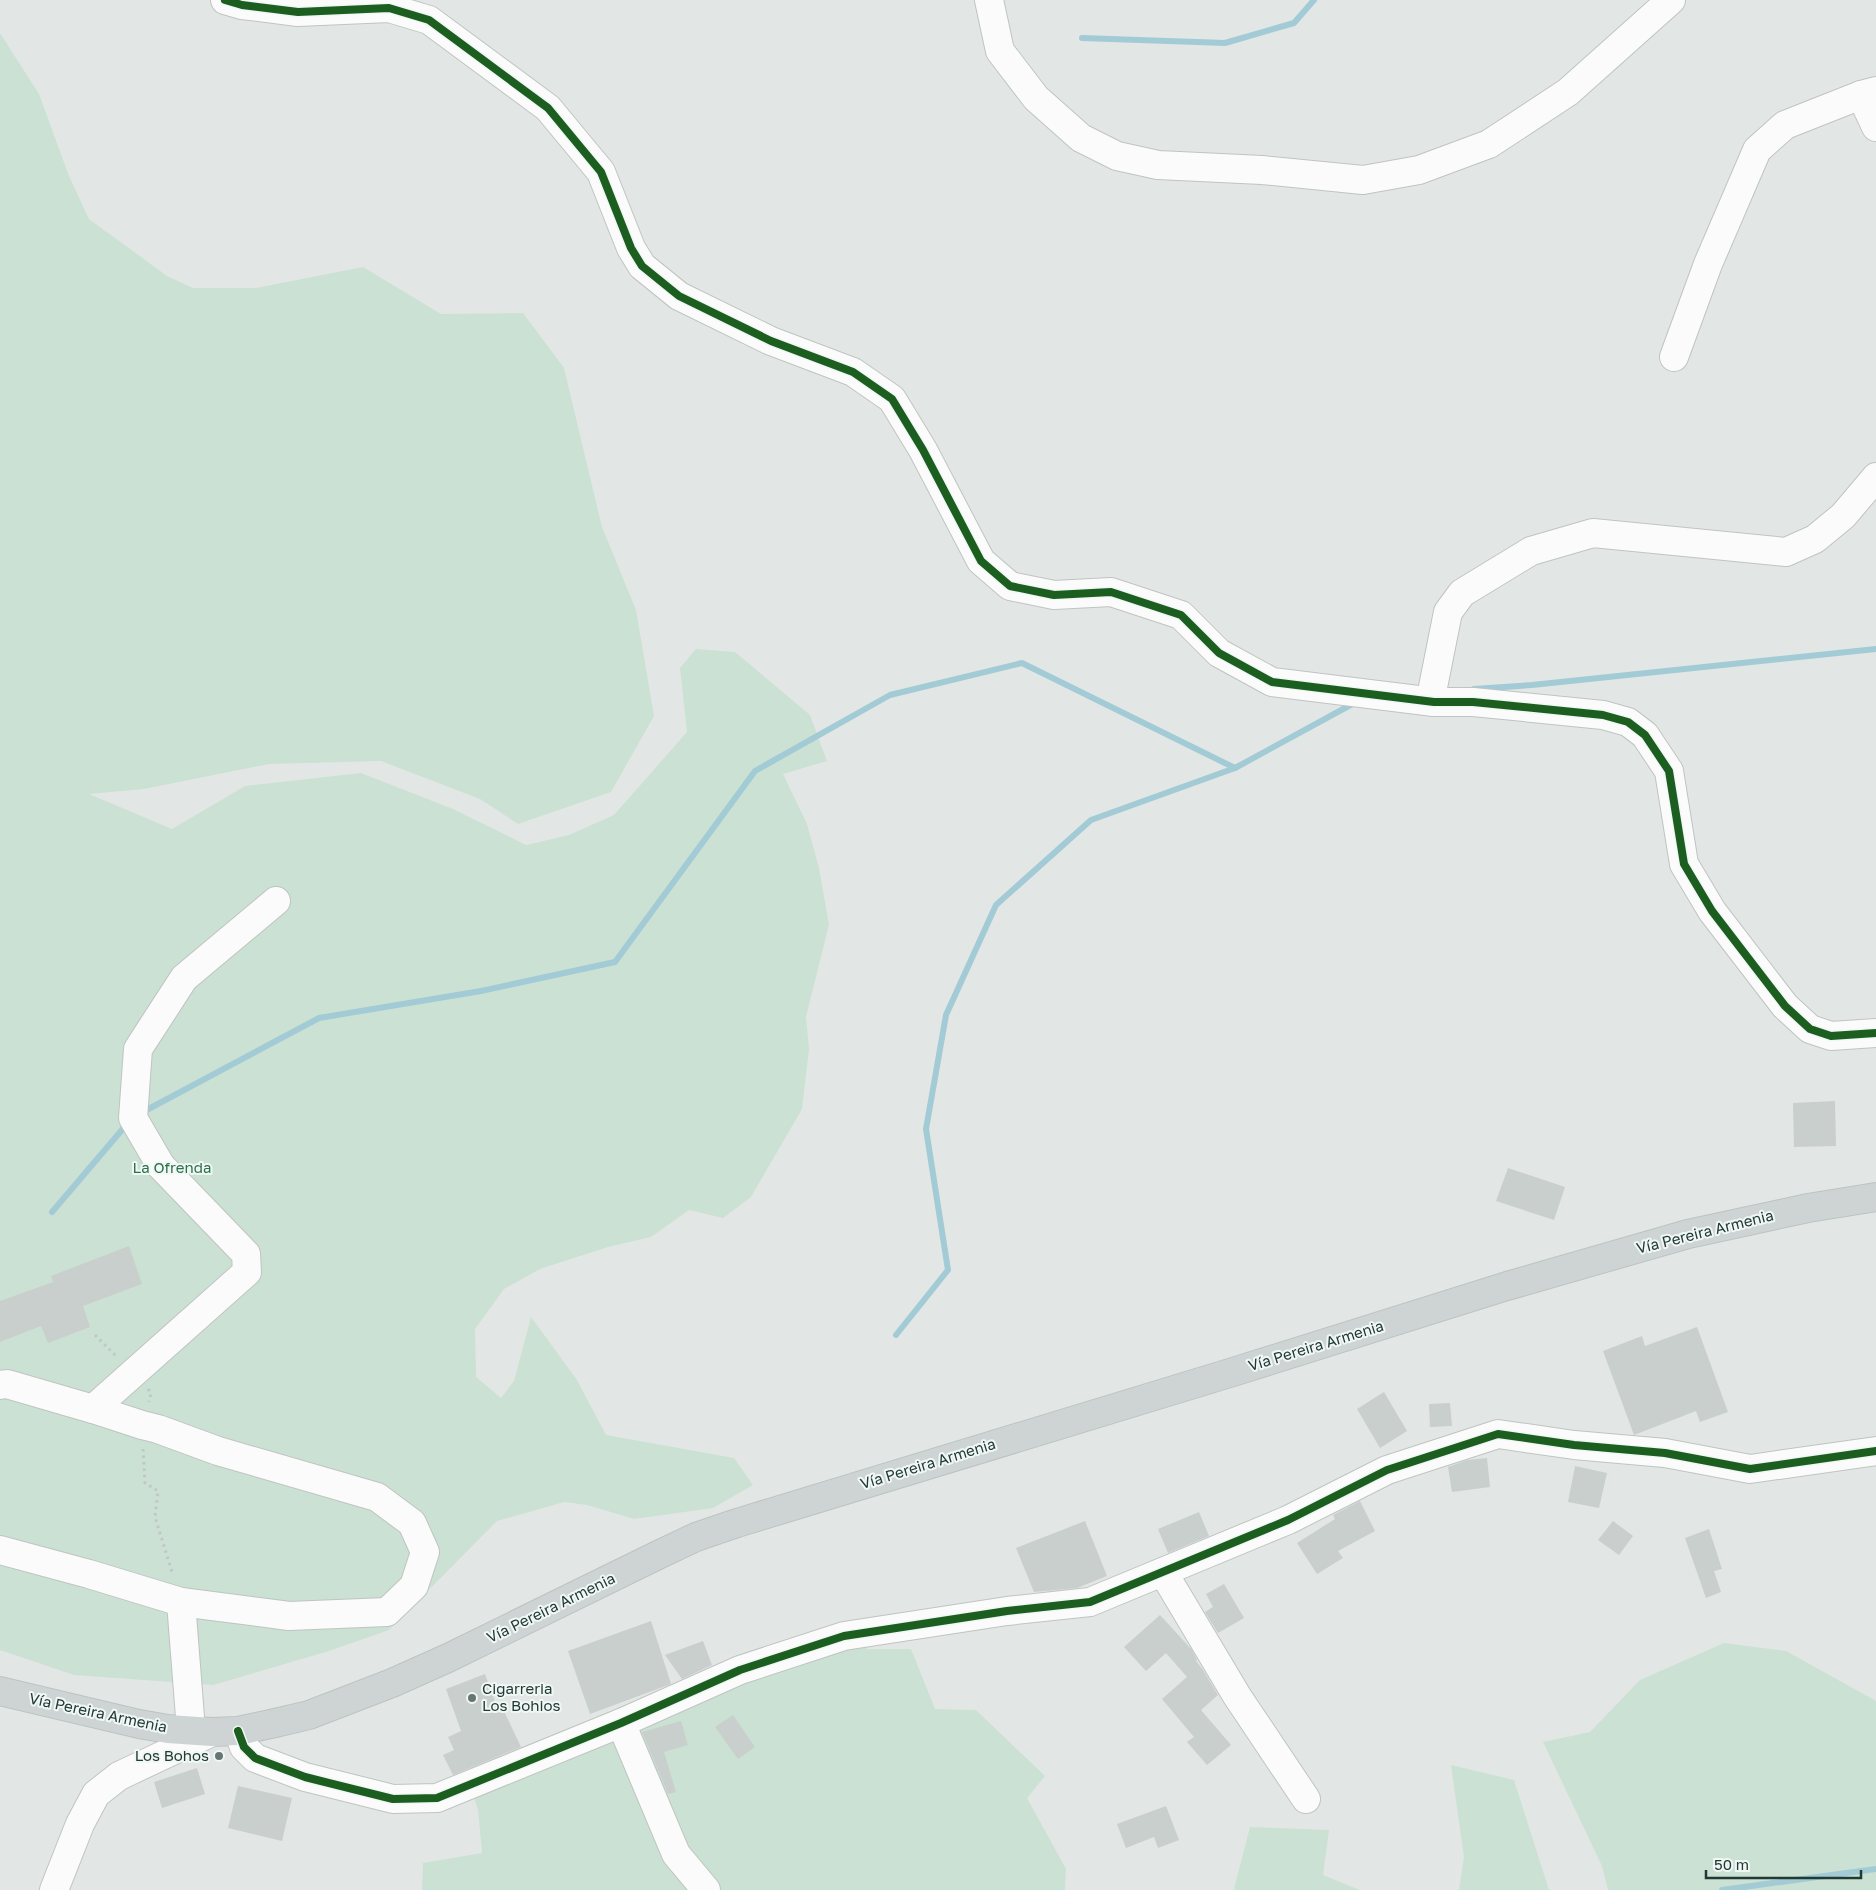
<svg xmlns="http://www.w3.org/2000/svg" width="1876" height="1890" viewBox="0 0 1876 1890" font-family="'Golos Text',sans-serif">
  <rect width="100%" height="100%" fill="#e2e7e5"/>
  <!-- green -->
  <g fill="#cbe1d3">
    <path d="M0 33 39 94 69 176 89 219 167 276 193 288H256L363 267 441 314 523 313 564 368 602 527 636 610 654 716 611 792 518 824 480 799 381 761 269 764 144 789 89 794 172 829 245 786 361 773 453 809 526 845 569 835 614 815 687 732 680 668 696 649 735 652 810 715 827 761 783 774 807 824 819 868 829 925 806 1017 809 1049 802 1109 751 1197 723 1218 689 1210 651 1237 608 1247 540 1269 504 1289 475 1329 476 1377 501 1398 514 1381 531 1317 577 1380 606 1435 734 1458 753 1485 713 1508 634 1519 587 1505 564 1502 497 1521 389 1630 329 1651 213 1685 74 1675 0 1650Z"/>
    <path d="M861 1635 867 1649H911L935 1709 976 1710 1045 1776 1027 1798 1066 1869 1065 1890H422L423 1863 482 1853 478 1809 473 1795Z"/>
    <path d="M1724 1643 1786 1651 1876 1701V1890H1608L1602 1866 1543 1742 1590 1732 1640 1680Z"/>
    <path d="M1451 1765 1514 1780 1549 1890H1459L1464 1857Z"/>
    <path d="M1250 1827 1329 1830 1323 1875 1360 1890H1236L1234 1889Z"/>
  </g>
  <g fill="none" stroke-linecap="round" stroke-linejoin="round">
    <!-- stream -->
    <g stroke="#a2cbd6" stroke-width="6">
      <path d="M1082 38 1225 43 1294 23 1314 0"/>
      <path d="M1474 689 1532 685 1876 649"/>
      <path d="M141 1113 319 1018 481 991 615 962 755 771 890 695 1022 663 1235 768"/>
      <path d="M52 1212 127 1124"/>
      <path d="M896 1335 948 1270 926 1129 946 1015 996 905 1091 820 1235 768 1356 702"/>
      <path d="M1722 1890 1876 1869"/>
    </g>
  </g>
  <!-- building -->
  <g fill="#c9cfcd">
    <path d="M1835 1101 1836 1146 1794 1147 1793 1103Z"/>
    <path d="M1508 1168 1565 1187 1554 1220 1496 1201Z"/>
    <path d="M129 1246 142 1284 83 1306 90 1327 48 1343 41 1326 0 1342V1301L53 1282 51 1276Z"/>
    <path d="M1697 1327 1728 1412 1700 1422 1696 1411 1634 1435 1603 1351 1642 1336 1645 1346Z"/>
    <path d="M1384 1392 1407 1431 1380 1448 1357 1409Z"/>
    <path d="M1450 1403 1452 1426 1430 1427 1429 1404Z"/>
    <path d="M1487 1458 1490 1487 1452 1492 1448 1467 1467 1460Z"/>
    <path d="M1575 1466 1607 1473 1599 1508 1568 1502Z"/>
    <path d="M1360 1501 1375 1531 1338 1551 1343 1558 1317 1574 1297 1543 1335 1519 1333 1515Z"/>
    <path d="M1199 1512 1209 1536 1168 1553 1158 1529Z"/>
    <path d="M1085 1521 1107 1576 1077 1588 1034 1592 1016 1548Z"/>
    <path d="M1613 1521 1633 1536 1619 1555 1598 1540Z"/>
    <path d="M1709 1529 1722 1569 1714 1571 1721 1592 1706 1598 1685 1538Z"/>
    <path d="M1224 1584 1244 1618 1218 1633 1205 1612 1213 1607 1206 1594Z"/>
    <path d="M1160 1615 1192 1650 1197 1660 1196 1661 1203 1670 1218 1695 1201 1710 1231 1745 1207 1765 1187 1742 1194 1737 1162 1699 1187 1677 1166 1653 1146 1671 1124 1647Z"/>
    <path d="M651 1621 671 1684 590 1714 568 1651Z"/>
    <path d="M703 1641 712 1665 682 1679 665 1655Z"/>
    <path d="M485 1674 499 1713 504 1711 521 1747 453 1775 443 1755 454 1750 448 1737 461 1731 446 1689Z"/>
    <path d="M733 1715 755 1747 738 1759 715 1727Z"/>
    <path d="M681 1721 688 1745 664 1752 676 1792 668 1794 642 1732Z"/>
    <path d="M197 1768 205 1794 162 1808 154 1782Z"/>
    <path d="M238 1786 292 1798 282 1841 228 1828Z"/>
    <path d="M1166 1806 1179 1840 1158 1848 1154 1837 1126 1848 1117 1824Z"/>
  </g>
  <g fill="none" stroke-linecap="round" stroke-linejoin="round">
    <defs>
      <g id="minor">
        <path d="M225 0 242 5 298 12 389 8 429 20 548 108 601 172 631 248 642 266 679 296 771 341 853 372 892 399 923 450 981 561 1010 586 1054 595 1111 592 1181 615 1219 653 1272 682 1434 702H1473L1603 715 1628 722 1645 735 1669 771 1684 864 1712 911 1785 1006 1810 1029 1831 1036 1876 1033"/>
        <path d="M989 0 1000 51 1036 98 1081 138 1117 156 1158 165 1262 170 1363 180 1419 170 1489 144 1568 92 1671 0"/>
        <path d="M1861 95 1876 127"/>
        <path d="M1674 357 1708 264 1757 150 1785 125 1861 95 1876 91"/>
        <path d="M1434 702 1432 692 1448 612 1462 593 1531 551 1593 533 1786 552 1815 539 1843 516 1876 477"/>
        <path d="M0 1385 7 1384 93 1409 142 1425 158 1429 218 1451 377 1497 412 1523 425 1552 414 1586 387 1612 289 1616 181 1602 89 1574 0 1550"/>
        <path d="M93 1409 247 1272 246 1254 161 1166 133 1118 138 1049 184 978 276 901"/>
        <path d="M1163 1572 1237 1696 1306 1799"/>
        <path d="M181 1602 191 1730"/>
        <path d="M621 1723 676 1854 706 1890"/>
        <path d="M238 1731 244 1747 255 1758 305 1777 393 1799 437 1798 621 1723 740 1670 844 1636 1007 1611 1090 1602 1288 1520 1387 1470 1498 1434 1574 1445 1665 1453 1750 1469 1876 1451"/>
        <path d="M54 1890 80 1824 96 1794 119 1776 212 1732"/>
      </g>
      <path id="major" d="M0 1691 139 1724 168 1729 212 1732 238 1731 275 1723 309 1715 392 1683 448 1658 658 1555 696 1537 737 1523 1233 1372 1507 1286 1688 1234 1808 1208 1876 1197"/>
    </defs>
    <!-- minor casing -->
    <use href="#minor" stroke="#bfc4c2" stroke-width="30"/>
    <!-- major casing -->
    <use href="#major" stroke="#bcc4c2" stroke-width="30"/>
    <!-- path -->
    <g stroke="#bfc8c6" stroke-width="3" stroke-dasharray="2.5 4" stroke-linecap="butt">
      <path d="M95 1335 116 1356"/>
      <path d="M148 1389 151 1393 149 1402"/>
      <path d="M143 1449 145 1483 158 1491 155 1517 173 1575"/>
    </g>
    <!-- minor -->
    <use href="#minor" stroke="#fbfbfb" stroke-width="28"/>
    <!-- major -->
    <use href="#major" stroke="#cdd4d3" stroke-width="28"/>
    <defs>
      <g id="cycleway">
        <path d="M225 0 242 5 298 12 389 8 429 20 548 108 601 172 631 248 642 266 679 296 771 341 853 372 892 399 923 450 981 561 1010 586 1054 595 1111 592 1181 615 1219 653 1272 682 1434 702H1473L1603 715 1628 722 1645 735 1669 771 1684 864 1712 911 1785 1006 1810 1029 1831 1036 1876 1033"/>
        <path d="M238 1731 244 1747 255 1758 305 1777 393 1799 437 1798 621 1723 740 1670 844 1636 1007 1611 1090 1602 1288 1520 1387 1470 1498 1434 1574 1445 1665 1453 1750 1469 1876 1451"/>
      </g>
    </defs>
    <!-- cycleway casing -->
    <use href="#cycleway" stroke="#f0f7f4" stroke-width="11"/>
    <!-- cycleway -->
    <use href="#cycleway" stroke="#1b5e20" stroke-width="8"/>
  </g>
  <!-- markers -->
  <g fill="#657773" stroke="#f0f7f4" stroke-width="2">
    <circle cx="472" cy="1698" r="5"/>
    <circle cx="219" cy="1756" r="5"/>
  </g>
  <g text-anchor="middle" stroke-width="4" stroke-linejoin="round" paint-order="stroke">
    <!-- park labels -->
    <g font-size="15" fill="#2b714c" stroke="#f0f7f4">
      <text x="172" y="1173">La Ofrenda</text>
    </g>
    <!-- street labels -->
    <g font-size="15" fill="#213a35" stroke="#f0f7f4">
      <text transform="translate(1705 1232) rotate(-14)" y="5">Vía Pereira Armenia</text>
      <text transform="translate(1316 1346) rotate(-17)" y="5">Vía Pereira Armenia</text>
      <text transform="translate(928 1464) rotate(-17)" y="5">Vía Pereira Armenia</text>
      <text transform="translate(551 1608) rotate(-26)" y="5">Vía Pereira Armenia</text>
      <text transform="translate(98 1713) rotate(12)" y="5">Vía Pereira Armenia</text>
    </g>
    <!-- poi labels -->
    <g font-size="15" fill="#213a35" stroke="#f0f7f4" text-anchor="start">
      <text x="482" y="1694">Cigarreria<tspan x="482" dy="17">Los Bohios</tspan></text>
      <text x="209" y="1761" text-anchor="end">Los Bohos</text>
    </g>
  </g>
  <!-- scale -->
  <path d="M1706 1870v8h155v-8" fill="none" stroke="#213a35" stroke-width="2.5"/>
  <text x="1714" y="1870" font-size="15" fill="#213a35" stroke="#f0f7f4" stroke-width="4" paint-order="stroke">50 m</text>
</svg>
